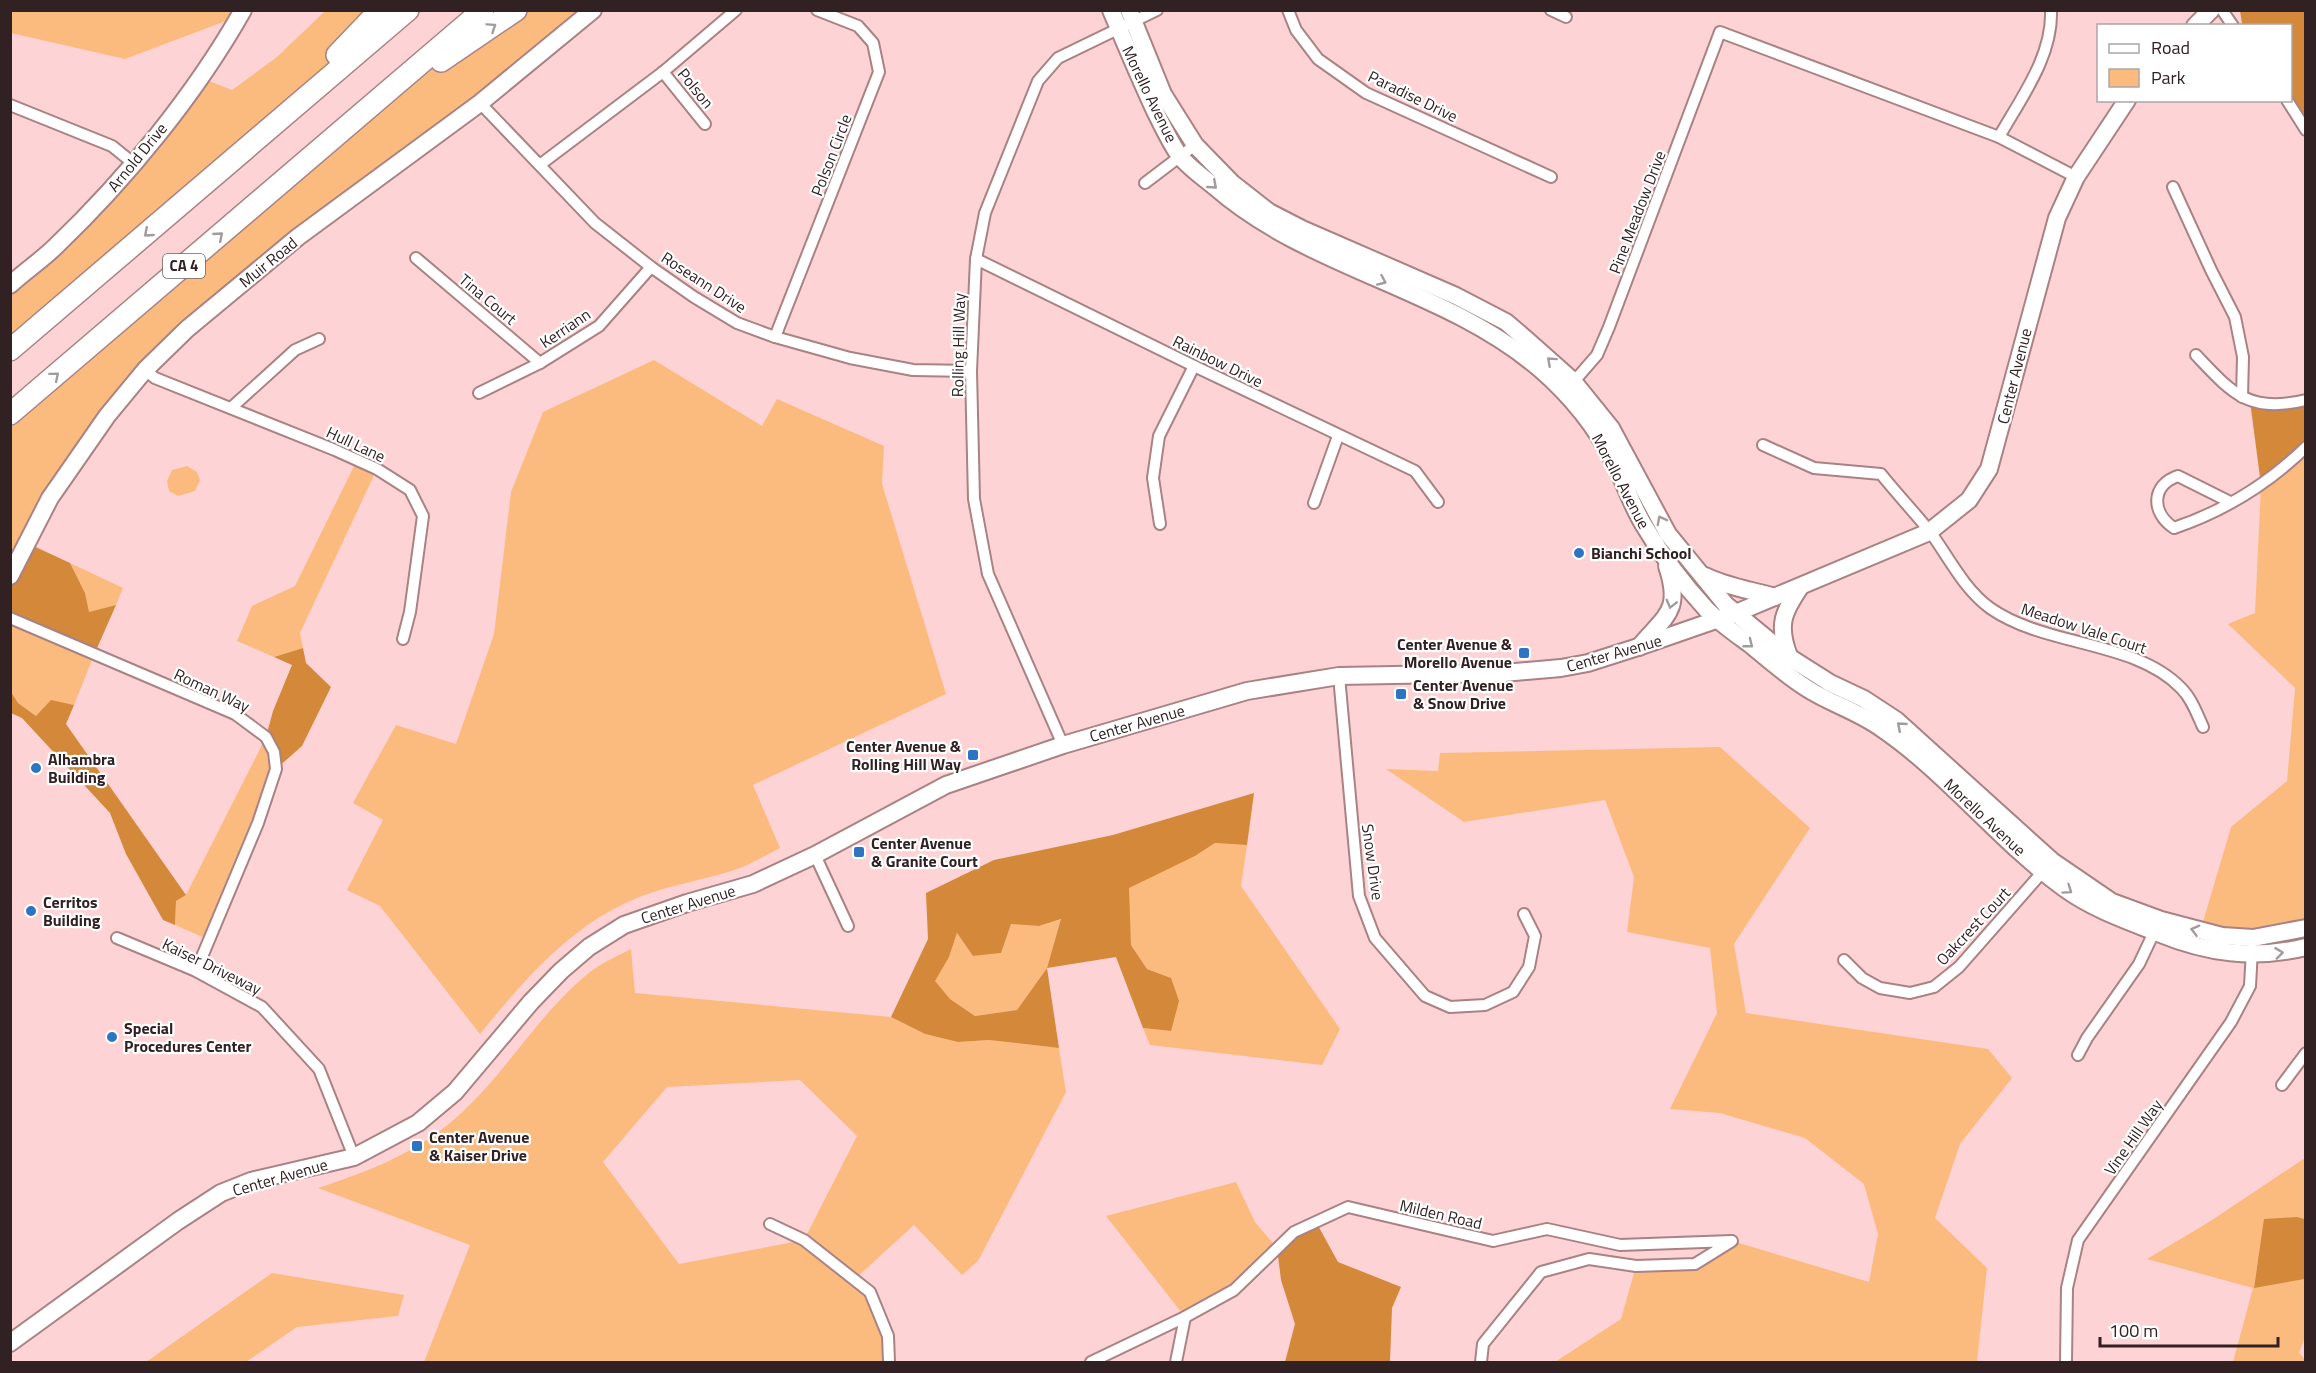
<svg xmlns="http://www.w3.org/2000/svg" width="2316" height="1373" viewBox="0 0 2316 1373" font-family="'Titillium Web',sans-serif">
  <rect width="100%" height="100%" fill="#fed3d5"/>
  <!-- green -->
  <g fill="#fcbb7e" fill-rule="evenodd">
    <path d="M11 10H232V11L226 21 125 59 11 33Z"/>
    <path d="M325 11H380L240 154 11 350V286L54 248 199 77 232 90 277 57Z"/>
    <path d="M516 11H593L187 329 107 416 11 576V414L356 118Z"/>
    <path d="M654 360 762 426 777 399 884 446 882 484 946 694 753 785 780 848C768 854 755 862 743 867 710 879 674 884 642 896 572 923 526 978 480 1034L380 906 347 890 383 820 353 803 396 725 456 744 494 634 511 492 543 412Z"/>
    <path d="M2305 447V928L2200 932 2231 827 2287 781 2295 688 2228 624 2255 613 2261 485Z"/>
    <path d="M357 460 377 469 300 633 303 648 274 657 237 641 252 606 295 586Z"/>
    <path d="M187 466 197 472 200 480 195 491 178 496 169 491 167 481 172 470Z"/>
    <path d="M70 563 123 588 116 605 88 613 85 593Z"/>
    <path d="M11 618 94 655 74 705 51 701 36 716 18 703 11 692Z"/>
    <path d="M266 737 276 769 209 940 175 925 176 901 186 895Z"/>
    <path d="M1720 747 1810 828 1734 944 1746 1013 1988 1049 2012 1078 1960 1144 1935 1218 1987 1268 1977 1362H1555L1621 1319 1636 1266 1695 1264 1732 1241 1869 1282 1878 1234 1864 1184 1805 1138 1720 1113 1670 1109 1717 1013 1710 948 1627 932 1634 877 1605 800 1464 822 1386 769 1438 771 1440 753Z"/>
    <path d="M1215 843 1247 845 1241 886 1340 1029 1322 1065 1150 1045 1143 1028 1171 1031V978L1147 969 1131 945 1128 887 1195 856Z"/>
    <path d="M1062 919 1047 968 1017 1010 975 1016 950 999 934 981 949 957 957 933 973 956 1001 953 1011 923 1039 926Z"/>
    <path d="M631 949 635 993 891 1017 925 1034 958 1042 989 1040 1059 1048 1066 1092 978 1261 962 1275 914 1225 855 1279 870 1292 888 1336 889 1362H424L470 1245 318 1188C364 1173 406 1157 445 1127 499 1085 532 1021 584 977 598 964 614 958 631 949ZM800 1080 857 1136 804 1240 679 1264 603 1162 667 1087Z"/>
    <path d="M2305 1158V1219L2297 1217 2258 1261 2254 1287 2305 1279V1337L2299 1353 2305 1359V1362H2233L2253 1288 2147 1259 2209 1222Z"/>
    <path d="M1236 1182 1255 1222 1277 1248 1234 1290 1185 1317 1106 1216Z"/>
    <path d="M272 1273 404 1295 398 1316 297 1327 246 1362H146Z"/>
  </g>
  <!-- forest -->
  <g fill="#d3883a" fill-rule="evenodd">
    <path d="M2240 11H2305V130L2290 100V26L2240 25 2242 23Z"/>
    <path d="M2305 400V447L2261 485 2250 401Z"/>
    <path d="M27 543 70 563 85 593 89 612 116 605 94 655 11 619V576Z"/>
    <path d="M303 648 306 663 331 687 302 746 276 769 266 737 273 711 292 665 274 657Z"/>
    <path d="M11 692 18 703 36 716 51 700 74 705 66 724 186 895 176 901 175 925 163 920 126 854 110 813 22 718 11 713Z"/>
    <path d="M1254 793 1247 845 1215 843 1195 856 1129 888 1131 945 1147 969 1171 978 1179 1001 1171 1031 1143 1028 1116 957 1047 968 1059 1048 989 1040 958 1042 925 1034 891 1017 928 939 926 893 994 860 1113 835ZM1061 919 1047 968 1017 1010 975 1016 950 999 935 981 949 957 957 933 973 956 1001 953 1011 924 1039 926Z"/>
    <path d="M2297 1217 2305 1219V1279L2254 1288 2264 1219Z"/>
    <path d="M1316 1222 1338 1262 1401 1287 1392 1308 1390 1362H1285L1295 1324 1281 1280 1277 1248Z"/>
  </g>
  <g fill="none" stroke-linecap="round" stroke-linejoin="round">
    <defs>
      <g id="street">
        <path d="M1288 10 1296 30 1318 59 1366 93 1551 177"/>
        <path d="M1551 10 1566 17"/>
        <path d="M2222 10 2233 26"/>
        <path d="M663 72 705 124"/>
        <path d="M2287 100 2306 130"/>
        <path d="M480 103 595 223 651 267 694 297 737 323 775 337 850 358 913 370 971 371"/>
        <path d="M10 105 112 146 133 163"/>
        <path d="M1999 137C2021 98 2053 56 2051 10"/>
        <path d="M541 164 663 72 736 10"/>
        <path d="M1145 183 1195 145"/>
        <path d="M2173 187 2211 270 2235 317 2243 357 2242 397"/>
        <path d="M416 258 540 363"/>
        <path d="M976 259 1194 366 1415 471 1438 502"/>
        <path d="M775 337 879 72 873 43 858 26 817 10"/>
        <path d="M2196 355C2232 393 2249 414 2306 400"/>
        <path d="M145 370 155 378 335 450 377 469 410 490 423 516 410 612 403 639"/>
        <path d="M1570 386 1597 355 1609 327 1720 32 1999 137 2076 177"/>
        <path d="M479 393 540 363 599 326 651 267"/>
        <path d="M231 408 295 350 319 339"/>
        <path d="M1763 445 1814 468 1881 474C1897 494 1915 513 1931 533 1949 558 1964 589 1990 608 2045 647 2135 640 2181 688 2192 699 2197 714 2203 727"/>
        <path d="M2230 502 2178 476C2151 485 2151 513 2174 528 2224 511 2268 484 2306 447"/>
        <path d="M1314 503 1338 436"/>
        <path d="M1160 524 1153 478 1159 436 1194 366"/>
        <path d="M10 618 235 714 266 737 274 752 276 769 258 823 196 971"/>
        <path d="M1339 676 1359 896 1375 938 1425 996 1450 1007 1485 1005 1513 992 1529 967 1535 936 1524 914"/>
        <path d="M1063 745 988 574 974 499 971 371 976 259 985 213 1038 81 1058 58 1157 10"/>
        <path d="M815 855 848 926"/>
        <path d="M117 938 196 971 262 1007 319 1069 354 1157"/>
        <path d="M1844 960 1862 978 1880 988 1910 993 1934 987 1959 967 2046 868"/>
        <path d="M2078 1055 2087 1038 2139 964 2156 928"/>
        <path d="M2282 1085 2306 1053"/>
        <path d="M770 1224 804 1240 870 1292 888 1336 889 1362"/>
        <path d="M1091 1362 1185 1317 1234 1290 1294 1232 1348 1207 1493 1241 1547 1229 1620 1245 1732 1241 1695 1264 1636 1266 1589 1259 1541 1272 1483 1344 1481 1362"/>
        <path d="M1176 1362 1185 1317"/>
        <path d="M2066 1362 2067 1288 2078 1240 2231 1022 2250 986 2252 949"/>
      </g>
      <g id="secondary">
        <path d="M1111 10C1126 45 1140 79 1156 113 1163 127 1170 142 1179 155 1188 167 1203 177 1215 187 1310 270 1444 287 1540 369 1570 395 1596 427 1614 462 1625 483 1632 507 1645 527 1662 556 1684 585 1707 610 1720 623 1736 634 1751 645 1769 660 1787 676 1808 689 1830 703 1856 711 1878 726 1947 772 1998 840 2064 888 2093 909 2125 920 2158 933 2207 953 2253 960 2306 947"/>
        <path d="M1129 10 1163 94 1195 145 1232 183 1269 212 1302 229 1456 296 1506 322 1527 340 1573 381 1611 428 1668 534 1726 605 1789 657 1830 683 1864 699 1896 720 2052 861 2112 902 2161 920 2222 936 2253 938 2306 928"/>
        <path d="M2195 26 2211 10"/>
        <path d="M10 285C25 271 42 260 56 246 126 179 195 95 243 10"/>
        <path d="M10 576 50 498 107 416 145 370 187 329 298 237 480 103 593 10"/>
        <path d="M1705 576C1727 587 1751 590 1775 597"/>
        <path d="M1639 647C1666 615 1682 611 1667 566"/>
        <path d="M1789 656C1777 625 1783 612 1801 586"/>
        <path d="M10 1343 178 1221 221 1193 251 1181 354 1157 418 1123 455 1092 531 1002 561 971 589 947 624 925 687 903 753 884 815 855 946 785 1063 745 1247 691 1339 676 1504 673 1561 668 1588 663 1638 647 1736 613 1929 532 1969 500 1989 469 2057 218 2076 177 2127 100"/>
      </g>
      <g id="highway">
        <path d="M337 55 380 10"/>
        <path d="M441 61 516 10"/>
        <path d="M10 350 408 10"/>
        <path d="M10 414 483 10"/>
      </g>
    </defs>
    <!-- street casing -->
    <use href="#street" stroke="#a98284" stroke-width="14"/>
    <!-- secondary casing -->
    <use href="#secondary" stroke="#a98284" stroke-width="20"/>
    <!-- highway casing -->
    <use href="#highway" stroke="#a98284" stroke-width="24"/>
    <!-- street -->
    <use href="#street" stroke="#fff" stroke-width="10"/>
    <!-- secondary -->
    <use href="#secondary" stroke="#fff" stroke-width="16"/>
    <!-- highway -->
    <use href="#highway" stroke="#fff" stroke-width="21"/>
  </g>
  <!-- one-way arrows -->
  <defs><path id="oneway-chevron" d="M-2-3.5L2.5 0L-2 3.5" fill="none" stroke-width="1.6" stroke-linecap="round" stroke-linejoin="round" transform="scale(1.5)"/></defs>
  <g stroke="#a29b9c">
    <use href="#oneway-chevron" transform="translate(492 27) rotate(-34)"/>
    <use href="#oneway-chevron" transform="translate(1213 185) rotate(41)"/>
    <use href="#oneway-chevron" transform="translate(148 233) rotate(139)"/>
    <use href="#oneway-chevron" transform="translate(219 236) rotate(-41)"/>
    <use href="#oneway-chevron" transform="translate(1382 281) rotate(24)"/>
    <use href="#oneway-chevron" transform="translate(1551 361) rotate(-138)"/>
    <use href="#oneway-chevron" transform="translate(55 376) rotate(-40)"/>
    <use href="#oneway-chevron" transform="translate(1661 520) rotate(-118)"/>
    <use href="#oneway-chevron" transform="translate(1671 604) rotate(104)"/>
    <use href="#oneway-chevron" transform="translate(1749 644) rotate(38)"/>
    <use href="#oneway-chevron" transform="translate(1901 726) rotate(-139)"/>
    <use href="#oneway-chevron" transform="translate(2068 890) rotate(35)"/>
    <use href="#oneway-chevron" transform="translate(2195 930) rotate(-165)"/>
    <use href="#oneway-chevron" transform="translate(2279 953) rotate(-7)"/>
  </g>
  <!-- markers -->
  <g fill="#2d74c5" stroke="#fff" stroke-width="2">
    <circle cx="1579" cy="553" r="6"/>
    <rect x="1518" y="647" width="12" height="12" rx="3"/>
    <rect x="1395" y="688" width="12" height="12" rx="3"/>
    <rect x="967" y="749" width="12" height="12" rx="3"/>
    <circle cx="36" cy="768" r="6"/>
    <rect x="853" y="846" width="12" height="12" rx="3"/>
    <circle cx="31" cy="911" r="6"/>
    <circle cx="112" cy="1037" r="6"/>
    <rect x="411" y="1140" width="12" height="12" rx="3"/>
  </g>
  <g text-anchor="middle" stroke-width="4.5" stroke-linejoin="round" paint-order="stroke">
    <!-- shield labels -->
    <rect fill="#fff" stroke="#6f6464" stroke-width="1.5" x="163" y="254" width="42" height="24" rx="4.5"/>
    <g font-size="15" font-weight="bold" fill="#312122">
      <text x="184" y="271">CA 4</text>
    </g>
    <!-- street labels -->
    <g font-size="16" fill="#312122" stroke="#fff">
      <text transform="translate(696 88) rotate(51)" y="6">Polson</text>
      <text transform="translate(1150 94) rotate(64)" y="6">Morello Avenue</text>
      <text transform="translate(1413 96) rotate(26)" y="6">Paradise Drive</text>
      <text transform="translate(831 155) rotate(-69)" y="6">Polson Circle</text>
      <text transform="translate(137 157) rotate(-51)" y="6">Arnold Drive</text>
      <text transform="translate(1637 212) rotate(-69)" y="6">Pine Meadow Drive</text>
      <text transform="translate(268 262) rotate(-39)" y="6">Muir Road</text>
      <text transform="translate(704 282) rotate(33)" y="6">Roseann Drive</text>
      <text transform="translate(488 299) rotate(40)" y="6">Tina Court</text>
      <text transform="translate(565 328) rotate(-34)" y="6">Kerriann</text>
      <text transform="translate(958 345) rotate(-89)" y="6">Rolling Hill Way</text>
      <text transform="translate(1218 361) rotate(26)" y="6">Rainbow Drive</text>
      <text transform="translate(2014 376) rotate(-76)" y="6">Center Avenue</text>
      <text transform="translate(356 444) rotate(25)" y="6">Hull Lane</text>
      <text transform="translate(1621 481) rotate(62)" y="6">Morello Avenue</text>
      <text transform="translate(2084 628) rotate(18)" y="6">Meadow Vale Court</text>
      <text transform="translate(1614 653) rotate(-16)" y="6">Center Avenue</text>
      <text transform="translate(212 690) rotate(25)" y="6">Roman Way</text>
      <text transform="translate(1137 723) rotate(-16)" y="6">Center Avenue</text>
      <text transform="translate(1985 817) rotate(43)" y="6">Morello Avenue</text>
      <text transform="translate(1373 862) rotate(82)" y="6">Snow Drive</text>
      <text transform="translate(688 904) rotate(-17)" y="6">Center Avenue</text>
      <text transform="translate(1973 926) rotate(-47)" y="6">Oakcrest Court</text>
      <text transform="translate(212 966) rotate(26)" y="6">Kaiser Driveway</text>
      <text transform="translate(2133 1137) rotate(-55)" y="6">Vine Hill Way</text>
      <text transform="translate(280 1177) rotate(-16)" y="6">Center Avenue</text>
      <text transform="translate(1441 1214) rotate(13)" y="6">Milden Road</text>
    </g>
    <!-- poi labels -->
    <g font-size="16" font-weight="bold" fill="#312122" stroke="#fff" text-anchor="start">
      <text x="1591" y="559">Bianchi School</text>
      <text x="1512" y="650" text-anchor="end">Center Avenue &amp;<tspan x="1512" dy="18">Morello Avenue</tspan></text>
      <text x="1413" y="691">Center Avenue<tspan x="1413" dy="18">&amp; Snow Drive</tspan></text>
      <text x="961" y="752" text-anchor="end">Center Avenue &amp;<tspan x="961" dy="18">Rolling Hill Way</tspan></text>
      <text x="48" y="765">Alhambra<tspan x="48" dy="18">Building</tspan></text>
      <text x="871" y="849">Center Avenue<tspan x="871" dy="18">&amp; Granite Court</tspan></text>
      <text x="43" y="908">Cerritos<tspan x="43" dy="18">Building</tspan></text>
      <text x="124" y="1034">Special<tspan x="124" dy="18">Procedures Center</tspan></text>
      <text x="429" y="1143">Center Avenue<tspan x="429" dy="18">&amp; Kaiser Drive</tspan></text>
    </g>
  </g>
  <!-- border -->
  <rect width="2316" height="1373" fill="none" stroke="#312122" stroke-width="24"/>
  <!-- legend -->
  <rect x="2097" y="24" width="195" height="78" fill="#ffffff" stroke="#ada6a7" stroke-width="1.5"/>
  <rect x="2109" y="44" width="30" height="9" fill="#ffffff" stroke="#ada6a7" stroke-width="1.5"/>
  <text x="2151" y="54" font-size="18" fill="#312122">Road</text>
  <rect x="2109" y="69" width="30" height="18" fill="#fcbb7e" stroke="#ada6a7" stroke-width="1.5"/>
  <text x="2151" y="84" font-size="18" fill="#312122">Park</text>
  <!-- scale -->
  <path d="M2100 1337v9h178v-9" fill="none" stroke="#312122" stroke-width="3"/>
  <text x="2109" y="1337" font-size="18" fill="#312122" stroke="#ffffff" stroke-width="4.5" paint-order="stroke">100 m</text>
</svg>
